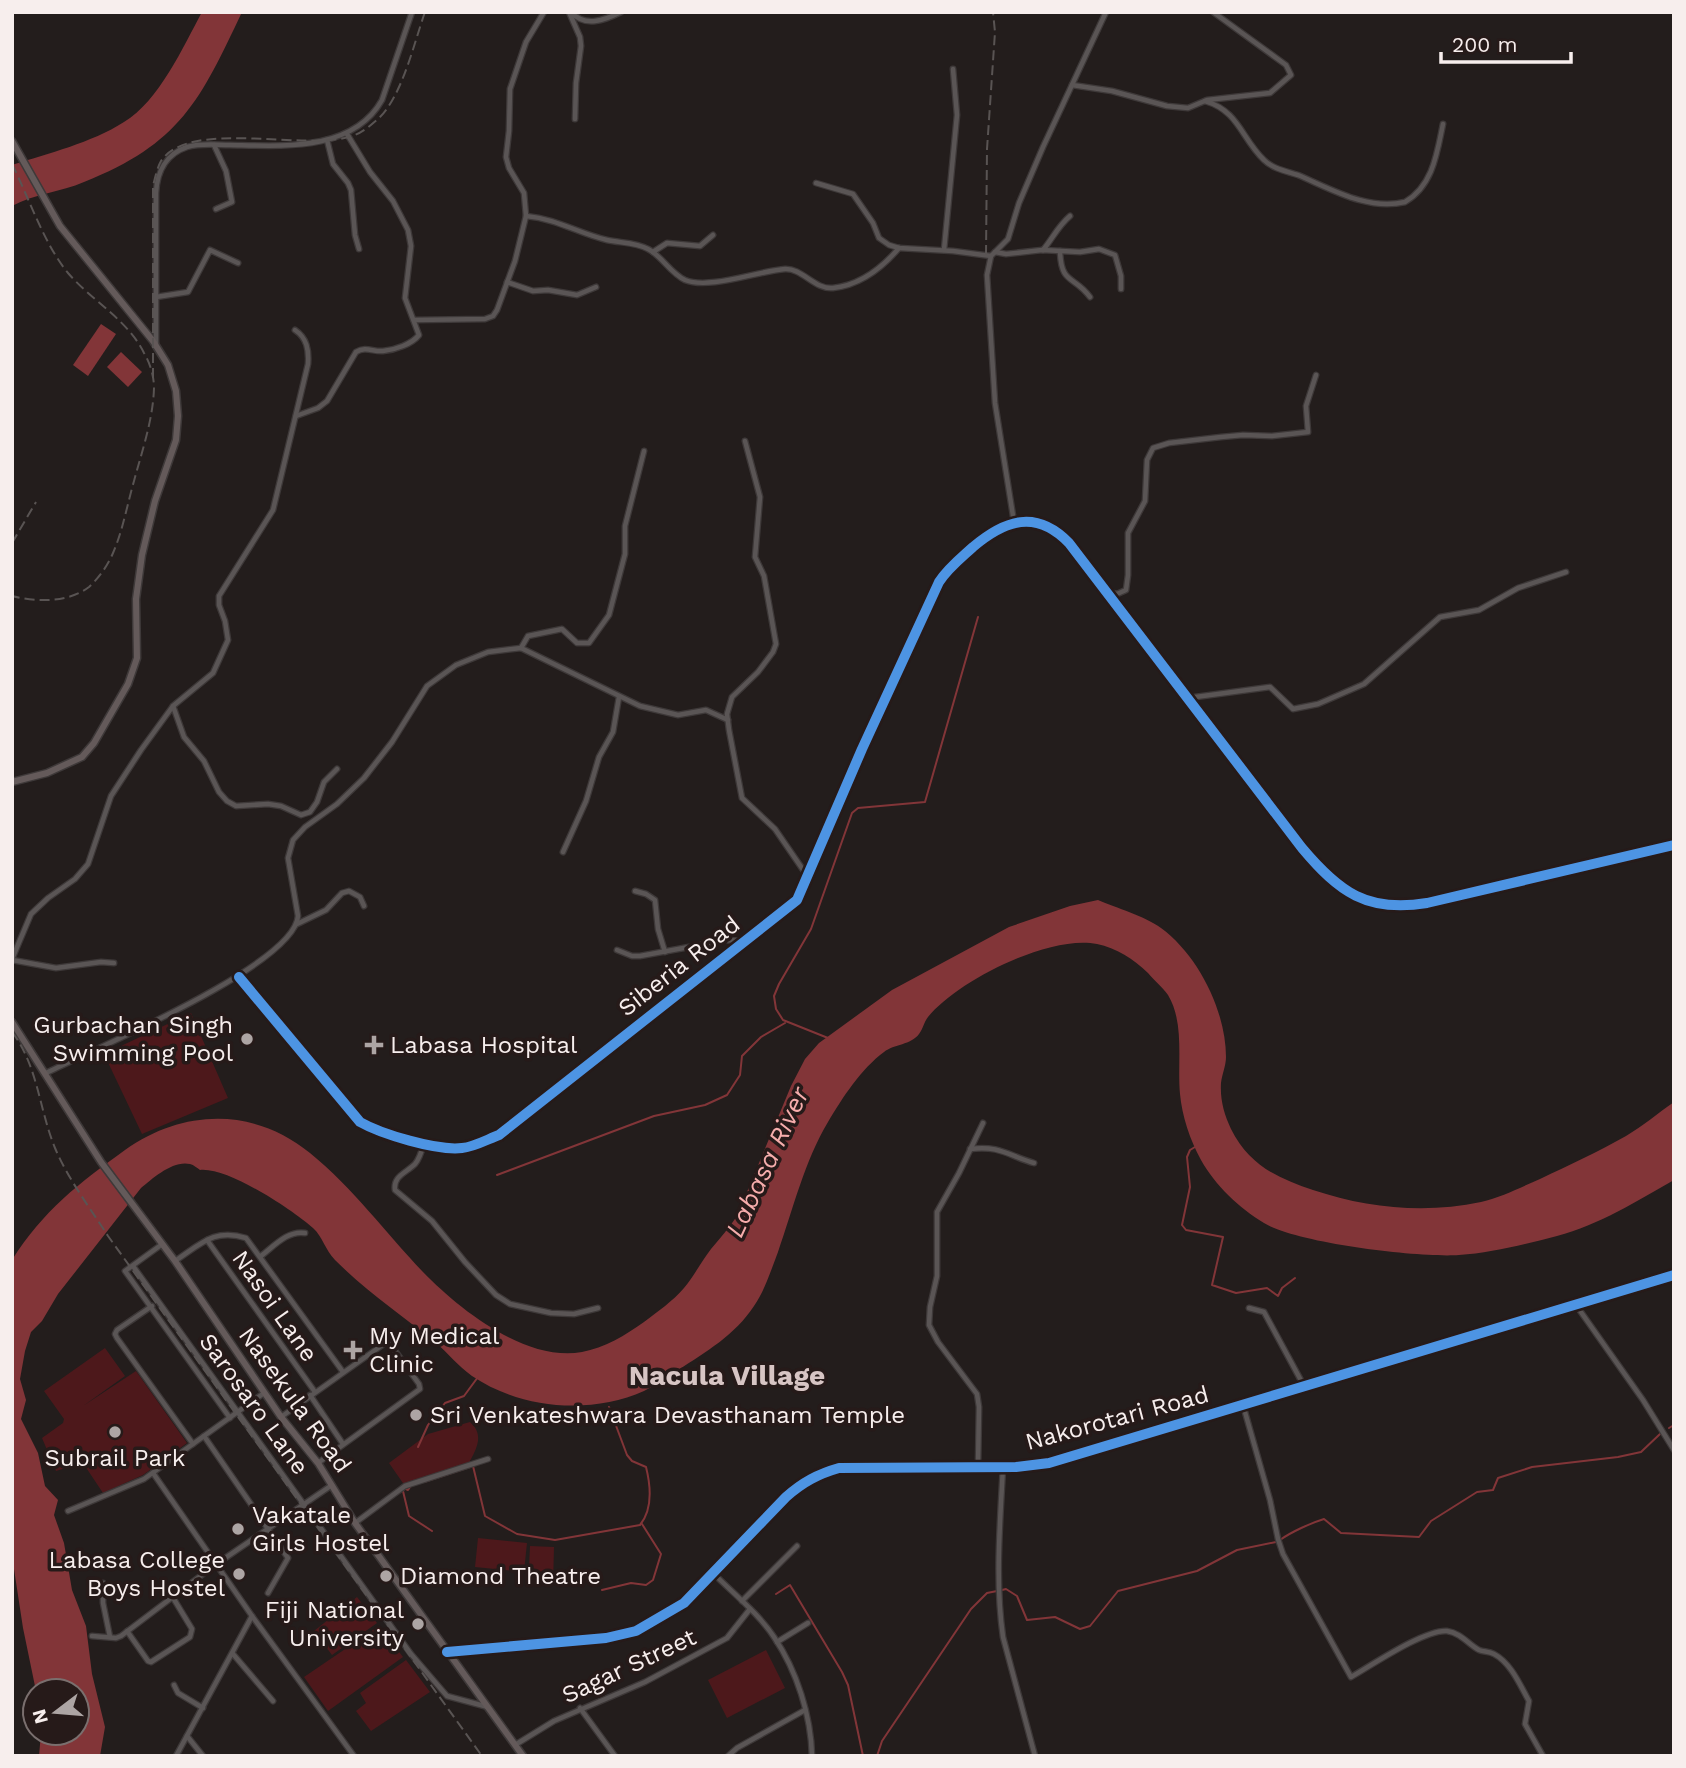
<svg xmlns="http://www.w3.org/2000/svg" width="1686" height="1768" viewBox="0 0 1686 1768" font-family="'Work Sans',sans-serif">
  <rect width="100%" height="100%" fill="#231d1c"/>
  <!-- green -->
  <g fill="#4d181b">
    <path d="M191 1013 228 1098 142 1134 104 1054Z"/>
    <path d="M105 1348 125 1376 83 1406 136 1371 187 1443 143 1475 103 1493 83 1463 56 1471 42 1438 63 1423 64 1419 44 1391Z"/>
    <path d="M470 1422C486 1436 475 1451 467 1467L405 1486 389 1463 428 1434Z"/>
    <path d="M478 1538 527 1543 524 1572 475 1567Z"/>
    <path d="M530 1546 554 1547 553 1586 528 1585Z"/>
    <path d="M357 1597 377 1623 332 1655 314 1631Z"/>
    <path d="M379 1626 403 1657 328 1711 304 1677Z"/>
    <path d="M766 1650 785 1688 727 1718 708 1680Z"/>
    <path d="M406 1660 430 1692 371 1731 356 1711 366 1703 360 1693Z"/>
  </g>
  <!-- water -->
  <g fill="#823538">
    <path d="M202 12H242C200 101 180 144 84 182 61 192 34 194 12 206V165C49 153 91 143 124 122 159 101 183 47 202 12Z"/>
    <path d="M101 324 116 334 88 376 73 365Z"/>
    <path d="M121 352 142 372 128 387 107 367Z"/>
    <path d="M1098 900C1116 908 1145 916 1161 928 1198 955 1226 1011 1226 1057 1226 1066 1222 1074 1221 1083 1220 1100 1224 1114 1231 1129 1249 1165 1277 1178 1313 1190 1367 1208 1425 1214 1481 1202 1502 1197 1521 1187 1540 1179 1569 1165 1598 1152 1626 1136 1643 1126 1658 1113 1674 1102V1180C1637 1201 1599 1225 1557 1236 1526 1244 1491 1253 1459 1255 1420 1258 1295 1243 1264 1223 1239 1208 1215 1185 1201 1160 1190 1140 1182 1116 1180 1094 1177 1063 1185 1023 1168 995 1163 988 1154 980 1148 973 1134 959 1116 948 1097 944 1050 934 957 981 928 1017 924 1022 923 1029 919 1034 911 1045 894 1044 884 1052 861 1069 843 1097 828 1122 805 1160 793 1209 778 1252 771 1270 765 1290 754 1306 735 1335 706 1352 678 1370 667 1377 656 1385 644 1391 590 1415 521 1409 472 1376 458 1366 448 1353 435 1342 401 1315 366 1291 335 1260 325 1250 323 1237 313 1228 291 1209 228 1167 200 1170 197 1168 194 1165 190 1164 173 1160 153 1178 141 1188L58 1294 42 1321 31 1332 25 1351 20 1379 26 1400 21 1419 38 1453 45 1486 58 1500 54 1515 64 1543 72 1590 86 1626 92 1674 105 1727 100 1756H39L41 1733H77V1691H36L23 1628 12 1556V1260C43 1211 79 1183 125 1150 183 1109 254 1107 310 1153 353 1188 385 1232 423 1272 460 1310 526 1362 582 1352 604 1348 626 1335 644 1322 657 1312 673 1301 684 1288 694 1276 701 1262 711 1249 720 1238 729 1228 737 1216L791 1086 805 1059 819 1043 892 990 1009 927 1070 906Z"/>
  </g>
  <g fill="none" stroke-linecap="round" stroke-linejoin="round">
    <!-- stream -->
    <g stroke="#823538" stroke-width="2">
      <path d="M828 1038 783 1020 776 1009 774 996 779 984 811 929 852 813 858 808 925 802 978 617"/>
      <path d="M1195 1147 1190 1150 1187 1157 1190 1187 1182 1225 1186 1230 1223 1237 1212 1285 1236 1293 1267 1288 1278 1296 1282 1288 1295 1278"/>
      <path d="M497 1175 654 1116 705 1105 727 1095 740 1075 742 1056 761 1037 785 1023"/>
      <path d="M1669 1428 1674 1425"/>
      <path d="M418 1447 428 1425 445 1403 464 1396 478 1377"/>
      <path d="M424 1482 473 1466 485 1516 517 1534 555 1540 640 1525C653 1509 651 1487 646 1467L632 1461 627 1455 609 1407"/>
      <path d="M410 1487 408 1490 404 1488 403 1491 409 1516 432 1531"/>
      <path d="M1280 1540C1291 1532 1311 1523 1324 1519L1341 1533 1419 1537 1431 1521 1477 1492 1493 1490 1498 1478 1532 1467 1618 1457 1641 1452 1660 1434"/>
      <path d="M602 1590 631 1583 646 1585 653 1580 661 1554 642 1524"/>
      <path d="M1002 1590 1006 1589 1017 1596 1027 1620 1055 1617 1080 1629 1090 1626 1118 1591 1197 1571 1237 1550 1276 1542"/>
      <path d="M776 1594 790 1585 842 1672 848 1685 863 1756"/>
      <path d="M877 1756 882 1741 971 1609 987 1593 997 1591"/>
    </g>
    <defs>
      <g id="street">
        <path d="M569 12 580 37 581 46 576 83 575 119"/>
        <path d="M571 12C585 28 605 20 621 12"/>
        <path d="M1072 85 1112 91 1167 106 1188 108 1207 100 1270 93 1291 75 1286 65 1213 12"/>
        <path d="M1205 101C1239 111 1241 138 1264 160 1273 169 1286 171 1298 175 1331 189 1368 211 1405 202 1433 186 1437 153 1443 124"/>
        <path d="M327 140 333 164 348 183 351 190 355 235 359 249"/>
        <path d="M214 145 226 171 232 202 216 209"/>
        <path d="M816 183 853 194 873 223 879 238 889 245 899 248 953 251 991 256"/>
        <path d="M526 216C558 219 577 233 607 240 620 243 636 242 648 249 662 256 670 273 685 280 709 290 758 271 785 269 802 268 815 290 833 288 861 285 882 268 899 248"/>
        <path d="M944 250 957 115 953 69"/>
        <path d="M1043 250C1053 238 1058 226 1070 216"/>
        <path d="M1060 251C1061 285 1074 275 1090 297"/>
        <path d="M653 252 667 243 700 246 713 235"/>
        <path d="M995 252 1006 254 1042 250 1080 252 1099 249 1115 255 1121 276V289"/>
        <path d="M507 282 533 291 548 290 577 295 596 287"/>
        <path d="M156 297 188 292 210 250 238 263"/>
        <path d="M414 320 485 319 493 316 497 310 515 261 526 216 524 193 509 168 506 157 509 131 510 89 526 42 544 12"/>
        <path d="M156 344V193C157 172 166 154 187 147 201 143 216 145 230 145 282 146 353 152 382 100L412 12"/>
        <path d="M296 416 318 408 327 401 356 352C366 346 373 352 383 351 395 350 412 344 419 335L405 298 411 246 408 230 393 201 370 172 347 134"/>
        <path d="M745 441 760 497 755 557 764 576 776 644 773 652 758 672 732 697 727 714 729 730 742 798 775 829 808 877"/>
        <path d="M1014 522 995 403 987 275 991 256 1008 239 1019 203 1043 147 1106 12"/>
        <path d="M1107 592 1117 594 1126 590 1128 575V533L1145 501 1147 460 1153 448 1169 443 1221 437 1243 435 1272 436 1308 432 1306 406 1316 375"/>
        <path d="M521 648 528 636 562 629 577 643H589L609 615 625 554V526L644 451"/>
        <path d="M1188 698 1270 687 1293 709 1318 704 1364 684 1440 617 1479 610 1518 588 1566 572"/>
        <path d="M173 706 184 737 204 761 219 792 227 801 236 806 268 804 281 806 301 815 310 812 317 802 324 782 337 769"/>
        <path d="M563 852 586 801 599 757 613 732 619 697"/>
        <path d="M635 891 646 894 655 900 658 929 665 952"/>
        <path d="M297 924 326 910 342 893 349 891 360 897 364 906"/>
        <path d="M617 950 632 956H640L727 940 743 941"/>
        <path d="M12 959 31 914 48 898 75 879 88 864 111 796 141 750 173 706 213 673 228 640 225 621 219 605V596L273 510 308 364C309 350 307 338 295 330"/>
        <path d="M12 960 56 968 101 962 114 963"/>
        <path d="M239 977 360 1122C381 1134 437 1151 462 1148 474 1147 488 1139 499 1135L797 900 862 749 939 582C948 568 961 558 973 547 1005 520 1036 509 1069 543L1302 848C1339 892 1367 913 1427 903L1674 845"/>
        <path d="M46 1073C92 1050 295 965 298 916L288 858 293 840 305 827 337 804 364 778 392 742 427 686 456 665 488 652 521 648 640 706 678 715 706 710 728 720"/>
        <path d="M424 1143C422 1150 420 1158 415 1164 406 1173 393 1176 395 1190L432 1221 465 1262 496 1295 510 1304 551 1313 574 1314 598 1308"/>
        <path d="M970 1149C1000 1145 1009 1156 1034 1163"/>
        <path d="M207 1240 315 1392"/>
        <path d="M161 1245 125 1271 230 1418"/>
        <path d="M261 1256C274 1246 288 1230 305 1233"/>
        <path d="M175 1261C201 1244 214 1228 246 1238L343 1372"/>
        <path d="M133 1266 411 1654 447 1696 488 1707"/>
        <path d="M1576 1305 1643 1400 1674 1450"/>
        <path d="M152 1306 117 1330 115 1334 117 1338 193 1444"/>
        <path d="M1249 1308 1264 1312 1304 1386"/>
        <path d="M310 1395 343 1444"/>
        <path d="M1243 1405 1270 1500 1278 1539 1283 1554 1351 1677C1372 1665 1425 1629 1447 1631 1461 1633 1468 1644 1479 1650 1484 1652 1489 1651 1494 1654 1511 1663 1520 1685 1529 1701L1525 1724 1543 1756"/>
        <path d="M281 1417 388 1341 419 1384 420 1389 318 1463"/>
        <path d="M204 1436 288 1558 268 1593"/>
        <path d="M978 1466 979 1407 977 1394 938 1342 929 1325 930 1307 937 1276V1212L959 1173 983 1123"/>
        <path d="M1003 1467C1000 1524 995 1581 1003 1637L1035 1756"/>
        <path d="M153 1473 252 1616 354 1756"/>
        <path d="M68 1511 144 1479 264 1393"/>
        <path d="M355 1523 405 1486 488 1459"/>
        <path d="M714 1574C734 1594 759 1614 774 1637 797 1671 811 1716 812 1756"/>
        <path d="M103 1583V1603L110 1637"/>
        <path d="M742 1601 797 1546"/>
        <path d="M127 1631 148 1661 151 1662 190 1637 192 1629 172 1596"/>
        <path d="M92 1636 116 1638 121 1636 215 1565 332 1485"/>
        <path d="M777 1642 808 1623"/>
        <path d="M233 1654 273 1701"/>
        <path d="M174 1685 178 1693 203 1708"/>
        <path d="M580 1708 615 1756"/>
        <path d="M187 1736 203 1756"/>
        <path d="M515 1745 554 1721 645 1682 727 1638 750 1609"/>
        <path d="M176 1756 252 1616"/>
        <path d="M728 1756 737 1748 805 1710"/>
      </g>
      <g id="secondary">
        <path d="M12 141 60 226 153 341 168 365 176 391 178 416 176 440 155 501 142 555 136 599 137 658 128 684 94 743 82 757 47 773 12 782"/>
        <path d="M12 1022 101 1162 175 1261 281 1417 318 1463 355 1523 523 1756"/>
        <path d="M447 1652 606 1638 636 1631 684 1603 786 1497C803 1482 818 1474 839 1468L1016 1467 1049 1463 1674 1275"/>
      </g>
    </defs>
    <!-- street casing -->
    <use href="#street" stroke="#3e3939" stroke-width="7"/>
    <!-- secondary casing -->
    <use href="#secondary" stroke="#3e3939" stroke-width="9"/>
    <!-- street -->
    <use href="#street" stroke="#5a5555" stroke-width="4.5"/>
    <!-- secondary -->
    <use href="#secondary" stroke="#645a5a" stroke-width="6"/>
    <!-- rail -->
    <g stroke="#595453" stroke-width="2" stroke-dasharray="10 5" stroke-linecap="butt">
      <path d="M12 164C29 198 44 244 68 273 91 300 128 320 144 353 150 363 154 376 154 388 153 420 142 451 134 481 127 505 123 530 113 553 108 565 99 578 89 587 68 603 36 602 12 596"/>
      <path d="M986 255 987 149 995 32 993 12"/>
      <path d="M153 378V186C155 178 157 168 161 161 190 118 305 152 352 136 362 133 370 126 378 119 402 97 414 43 425 12"/>
      <path d="M12 543 36 502"/>
      <path d="M12 1032C38 1066 39 1109 55 1148 68 1179 90 1208 108 1236L482 1756"/>
    </g>
    <defs>
      <g id="cycleway">
        <path d="M239 977 360 1122C381 1134 437 1151 462 1148 474 1147 488 1139 499 1135L797 900 862 749 939 582C948 568 961 558 973 547 1005 520 1036 509 1069 543L1302 848C1339 892 1367 913 1427 903L1674 845"/>
        <path d="M447 1652 606 1638 636 1631 684 1603 786 1497C803 1482 818 1474 839 1468L1016 1467 1049 1463 1674 1275"/>
      </g>
    </defs>
    <!-- cycleway casing -->
    <use href="#cycleway" stroke="#261a19" stroke-width="15"/>
    <!-- cycleway -->
    <use href="#cycleway" stroke="#4d94e3" stroke-width="10"/>
  </g>
  <!-- markers -->
  <g fill="#ada5a4" stroke="#261a19" stroke-width="2.5">
    <circle cx="247" cy="1039" r="7"/>
    <path d="M370.5 1034.5h7v7h7v7h-7v7h-7v-7h-7v-7h7z"/>
    <path d="M349.5 1339.5h7v7h7v7h-7v7h-7v-7h-7v-7h7z"/>
    <circle cx="416" cy="1415" r="7"/>
    <circle cx="115" cy="1432" r="7"/>
    <circle cx="238" cy="1529" r="7"/>
    <circle cx="239" cy="1574" r="7"/>
    <circle cx="386" cy="1576" r="7"/>
    <circle cx="418" cy="1624" r="7"/>
  </g>
  <g text-anchor="middle" stroke-width="7" stroke-linejoin="round" paint-order="stroke">
    <!-- street labels -->
    <g font-size="24" fill="#f7eeed" stroke="#261a19">
      <text transform="translate(679 966) rotate(-38)" y="8">Siberia Road</text>
      <text transform="translate(275 1306) rotate(55)" y="8">Nasoi Lane</text>
      <text transform="translate(295 1400) rotate(54)" y="8">Nasekula Road</text>
      <text transform="translate(254 1404) rotate(54)" y="8">Sarosaro Lane</text>
      <text transform="translate(1117 1418) rotate(-15)" y="8">Nakorotari Road</text>
      <text transform="translate(629 1666) rotate(-25)" y="8">Sagar Street</text>
    </g>
    <!-- poi labels -->
    <g font-size="24" fill="#f7eeed" stroke="#261a19" text-anchor="start">
      <text x="233" y="1033" text-anchor="end">Gurbachan Singh<tspan x="233" dy="28">Swimming Pool</tspan></text>
      <text x="390" y="1053">Labasa Hospital</text>
      <text x="369" y="1344">My Medical<tspan x="369" dy="28">Clinic</tspan></text>
      <text x="430" y="1423">Sri Venkateshwara Devasthanam Temple</text>
      <text x="115" y="1466" text-anchor="middle">Subrail Park</text>
      <text x="252" y="1523">Vakatale<tspan x="252" dy="28">Girls Hostel</tspan></text>
      <text x="225" y="1568" text-anchor="end">Labasa College<tspan x="225" dy="28">Boys Hostel</tspan></text>
      <text x="400" y="1584">Diamond Theatre</text>
      <text x="404" y="1618" text-anchor="end">Fiji National<tspan x="404" dy="28">University</tspan></text>
    </g>
    <!-- water labels -->
    <g font-size="26" font-style="italic" fill="#f6adac" stroke="#261a19">
      <text transform="translate(767 1162) rotate(-65)" y="9">Labasa River</text>
    </g>
    <!-- quarter labels -->
    <g font-size="28" font-weight="bold" fill="#d7c5c4" stroke="#261a19">
      <text x="727" y="1385">Nacula Village</text>
    </g>
  </g>
  <!-- border -->
  <rect width="1686" height="1768" fill="none" stroke="#f7eeed" stroke-width="28"/>
  <!-- north arrow -->
  <g transform="translate(56 1712) rotate(254)"><circle r="33" fill="#261a19" stroke="#7a6f6e" stroke-width="2"/>
  <path d="M0-5L12 26L0 18L-12 26Z" fill="#ada5a4"/>
  <text y="-10" font-size="19" font-weight="bold" text-anchor="middle" fill="#f7eeed">N</text>
  </g>
  <!-- scale -->
  <path d="M1441 52v10h130v-10" fill="none" stroke="#f7eeed" stroke-width="3.5"/>
  <text x="1452" y="52" font-size="21" fill="#f7eeed" stroke="#261a19" stroke-width="5" paint-order="stroke">200 m</text>
</svg>
